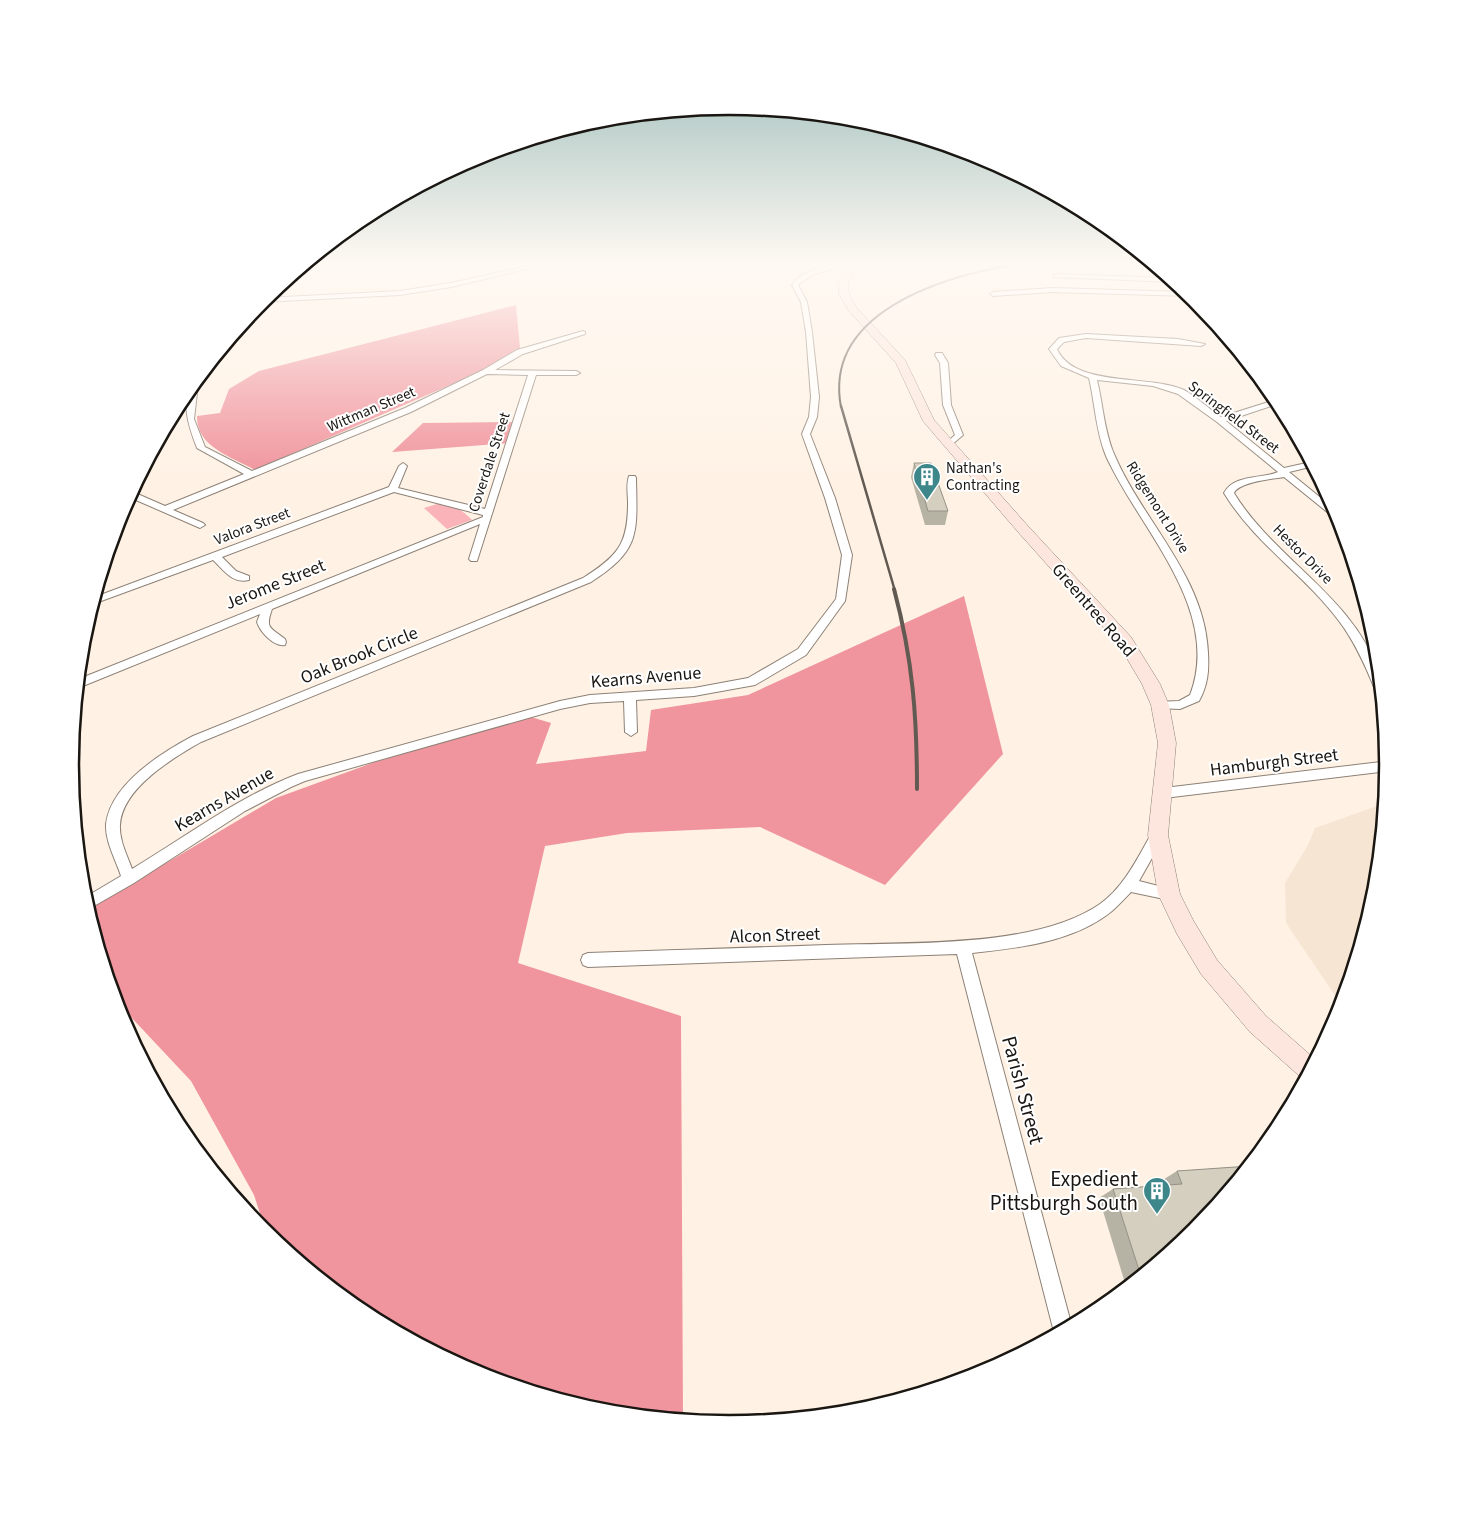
<svg xmlns="http://www.w3.org/2000/svg" width="1459" height="1531" viewBox="0 0 1459 1531" font-family="'Source Sans 3',sans-serif">
  <rect width="100%" height="100%" fill="#fff2e5"/>
  <!-- built -->
  <path fill="#f7e5d3" d="M1385 803 1376 894 1342 1006 1286 923 1285 883 1308 845 1315 828Z"/>
  <!-- green -->
  <path fill="#fab4b9" d="M437 504C451 502 462 510 472 520L447 529 424 508Z"/>
  <!-- forest -->
  <g fill="#f0949d">
    <path d="M516 305 520 348 489 368 255 470C232 457 196 447 197 416L220 413 229 389 259 371Z"/>
    <path d="M517 422 510 443 392 452 423 423Z"/>
    <path d="M964 596 1003 754 885 885 760 827 627 833 545 846 518 963 681 1016 683 1420 601 1412 477 1375 363 1314 267 1235 254 1195 191 1081 114 999 87 910 276 798 375 762 531 717 551 723 536 764 646 751 651 710 748 695Z"/>
  </g>
  <g fill="none" stroke-linecap="round" stroke-linejoin="round">
    <defs>
      <g id="street">
        <path d="M533 265H544L451 287 400 295 261 302 265 298 400 291 451 283Z"/>
        <path d="M835 265H845L812 275 798 285 807 302 812 332 819 397 817 417 810 434 835 498 852 555 845 601 806 655 755 685 694 696 636 700 637 732 631 736 625 732 624 701 590 703 560 709 305 781 291 787 245 811 134 883 87 910 84 898 121 876C116 860 105 842 106 824 111 784 161 753 193 736L583 578C618 556 628 544 628 503 628 495 626 484 629 476H635L636 478C637 533 641 550 591 582L201 742C173 758 122 788 120 825 119 840 127 855 132 869 187 836 238 797 298 774L560 701 590 695 694 688 748 678 798 649 836 599 842 555 825 498 802 434 809 417 811 397 806 332 801 302 792 285C802 271 819 268 835 265Z"/>
        <path d="M1056 274 1170 278 1174 282 1054 277V275Z"/>
        <path d="M1052 288 1187 292 1191 296 1052 292 993 296 990 294 993 292Z"/>
        <path d="M583 331 585 332V334L523 354 495 370 576 371 580 373 576 375H536L477 561H471L469 559 480 524 272 609C265 629 270 627 285 639L286 642 285 645C274 647 260 632 257 622L260 614 78 688 79 679 483 517V515L394 492 222 557 236 571 249 576V580C232 584 224 570 213 560L93 604 95 597 389 487 399 466 403 463 407 466 398 488 485 509 528 375 487 374 411 412 173 510 203 523 205 525 200 528 129 497 133 492 165 506 244 474 197 448C189 427 179 401 195 382L198 384 194 419 205 447 252 471 405 408 483 370 517 350Z"/>
        <path d="M1086 334 1178 339 1205 344 1201 346 1086 338 1064 342 1057 349C1074 388 1149 374 1184 390 1197 397 1209 409 1221 417L1278 399 1280 403 1226 421 1284 468 1311 462 1314 466 1289 472 1338 512 1341 521 1337 520 1284 477C1272 479 1239 482 1234 493 1274 559 1354 597 1379 673 1382 680 1381 689 1382 696L1376 692C1366 667 1355 642 1339 621 1304 574 1255 544 1224 493 1234 474 1262 479 1278 472L1217 422 1178 394 1153 386 1097 380C1103 404 1104 431 1114 454 1143 522 1205 576 1208 653 1209 670 1208 685 1199 701L1180 709 1156 708 1154 705 1156 702 1179 701 1190 695C1223 609 1139 529 1106 456 1096 432 1095 404 1089 378L1061 366 1049 349 1059 338Z"/>
        <path d="M936 353H942L948 363 951 405 963 435 949 447 945 444 955 435 943 405 940 363 935 355Z"/>
        <path d="M1389 761 1388 771 1164 798 1159 797 1158 793 1159 789 1164 788Z"/>
        <path d="M1158 830 1163 831 1165 835 1139 881 1174 890 1176 894 1174 898 1169 900 1131 892C1125 898 1119 905 1112 911 1074 942 1019 948 972 953L1072 1327 1055 1336 957 954 588 967 583 965 581 960 583 955 588 953C667 950 747 948 826 945 905 942 1035 949 1100 904 1125 886 1138 857 1153 831Z"/>
      </g>
      <path id="secondary" d="M858 265H871L855 273 848 283 849 294 856 307 905 360 934 420 1028 526 1131 637 1160 684 1169 705 1176 743 1168 835 1180 894 1193 920 1217 960 1266 1016 1316 1060 1305 1081 1250 1032 1201 974 1177 934 1158 894 1148 835 1158 743 1151 705 1142 684 1119 645 1018 532 923 421 896 363 848 310 839 294 838 283 841 278 849 269Z"/>
    </defs>
    <!-- street casing -->
    <use href="#street" stroke="#8d8176" stroke-width="2"/>
    <!-- secondary casing -->
    <use href="#secondary" stroke="#8d8176" stroke-width="1"/>
    <!-- street -->
    <use href="#street" fill="#fff" fill-rule="evenodd"/>
    <!-- secondary -->
    <use href="#secondary" fill="#fce6de" fill-rule="evenodd"/>
    <!-- rail-far2 -->
    <path stroke="#615a53" stroke-width="2" d="M841 407C823 313 941 277 1012 265"/>
    <!-- rail-far1 -->
    <path stroke="#615a53" stroke-width="2.5" d="M841 406 895 591"/>
    <!-- rail -->
    <path stroke="#615a53" stroke-width="4" d="M894 589C913 660 917 717 917 789"/>
  </g>
  <!-- wall -->
  <g fill="#b6b2a4">
    <path d="M914 463 948 511 945 525H925L911 477Z"/>
    <path d="M1250 1166 1196 1232 1134 1282 1125 1283 1099 1198 1113 1189 1163 1185 1161 1181 1177 1171Z"/>
  </g>
  <!-- building -->
  <g fill="#d4cfbf" stroke="#949186">
    <path d="M914 463H931L948 511H928Z"/>
    <path d="M1250 1166 1196 1232 1142 1276H1141L1113 1189 1182 1184 1177 1171Z"/>
  </g>
  <!-- sky -->
  <linearGradient id="sky" x2="0" y2="1"><stop stop-color="#86afad"/><stop offset="0.55" stop-color="#fff9f3"/><stop offset="1" stop-color="#fff9f3" stop-opacity="0"/></linearGradient>
  <rect width="1459" height="479" fill="url(#sky)"/>
  <!-- icons -->
  <defs>
    <symbol id="building-pin" viewBox="-11 -11 22 30"><path d="M0 17L-7.5 6A9.5 9.5 0 1 1 7.5 6Z" fill="#3d868a" stroke="#fff"/><path d="M-4-6H4V6H1V3H-1V6H-4ZM-2.5-4.3h1.7v1.8h-1.7ZM.8-4.3h1.7v1.8H.8ZM-2.5-1h1.7V.8h-1.7ZM.8-1h1.7V.8H.8Z" fill="#fff"/></symbol>
  </defs>
  <g fill-rule="evenodd">
    <use href="#building-pin" x="911" y="461" width="32" height="43"/>
    <use href="#building-pin" x="1141" y="1175" width="32" height="43"/>
  </g>
  <g text-anchor="middle" stroke-width="4" stroke-linejoin="round" paint-order="stroke">
    <!-- far-street labels -->
    <g font-size="15" fill="#1a1612" stroke="#fff">
      <text transform="translate(371 409) rotate(-23)" y="5">Wittman Street</text>
      <text transform="translate(1234 417) rotate(37)" y="5">Springfield Street</text>
      <text transform="translate(489 462) rotate(-72)" y="5">Coverdale Street</text>
      <text transform="translate(1158 507) rotate(58)" y="5">Ridgemont Drive</text>
      <text transform="translate(252 526) rotate(-21)" y="5">Valora Street</text>
      <text transform="translate(1303 554) rotate(45)" y="5">Hestor Drive</text>
    </g>
    <!-- far-poi labels -->
    <g font-size="15" fill="#1a1612" stroke="#fff" text-anchor="start">
      <text x="946" y="473">Nathan's<tspan x="946" dy="17">Contracting</tspan></text>
    </g>
    <!-- street labels -->
    <g font-size="18" fill="#1a1612" stroke="#fff">
      <text transform="translate(275 584) rotate(-22)" y="6">Jerome Street</text>
      <text transform="translate(1094 610) rotate(49)" y="6">Greentree Road</text>
      <text transform="translate(359 655) rotate(-22)" y="6">Oak Brook Circle</text>
      <text transform="translate(646 677) rotate(-5)" y="6">Kearns Avenue</text>
      <text transform="translate(1274 762) rotate(-7)" y="6">Hamburgh Street</text>
      <text transform="translate(224 799) rotate(-30)" y="6">Kearns Avenue</text>
      <text transform="translate(775 935) rotate(-2)" y="6">Alcon Street</text>
    </g>
    <!-- near-street labels -->
    <g font-size="21" fill="#1a1612" stroke="#fff">
      <text transform="translate(1023 1090) rotate(75)" y="7">Parish Street</text>
    </g>
    <!-- near-poi labels -->
    <g font-size="21" fill="#1a1612" stroke="#fff" text-anchor="end">
      <text x="1138" y="1186">Expedient<tspan x="1138" dy="24">Pittsburgh South</tspan></text>
    </g>
  </g>
  <!-- crop -->
  <path d="M0 0H1459V1531H0ZM79 765a650 650 0 1 1 1300 0a650 650 0 1 1-1300 0Z" fill="#fff" fill-rule="evenodd"/>
  <path fill="none" stroke="#1a1612" stroke-width="2.5" d="M79 765a650 650 0 1 1 1300 0a650 650 0 1 1-1300 0Z"/>
</svg>
